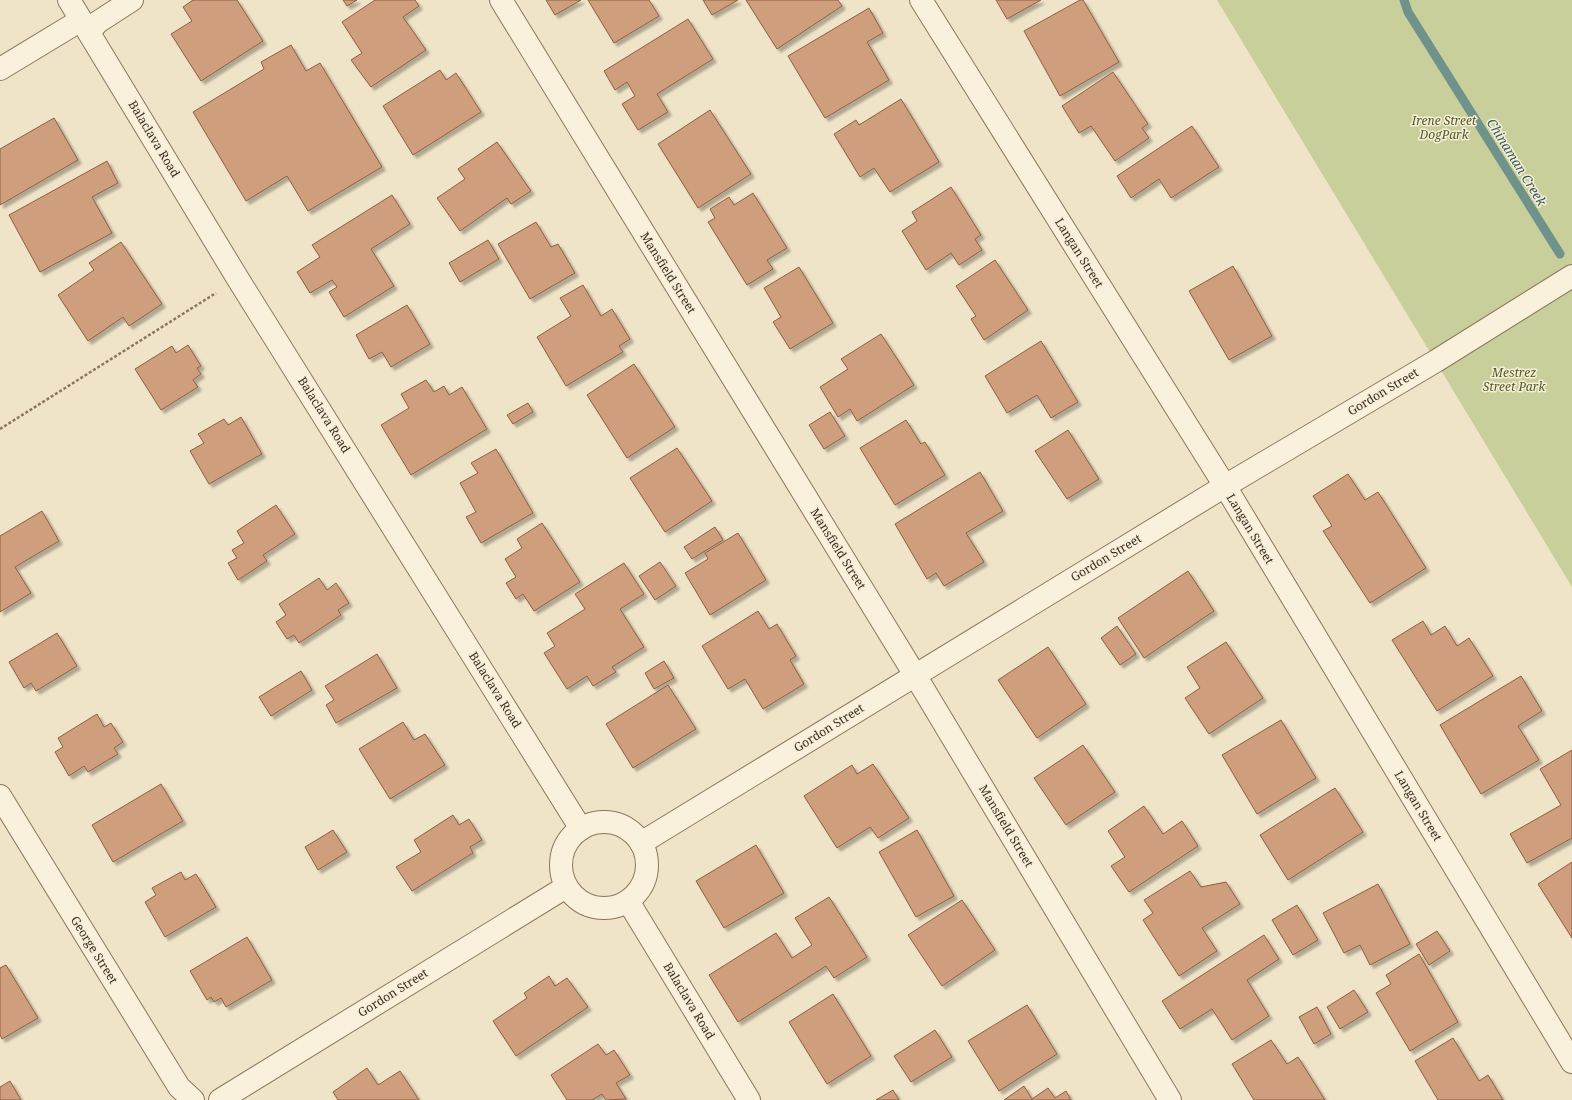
<svg xmlns="http://www.w3.org/2000/svg" width="1572" height="1100" viewBox="0 0 1572 1100" font-family="'Noto Serif',serif">
  <defs>
    <filter id="shadow"><feDropShadow dx="3.5" dy="3.5" stdDeviation="1" flood-color="#0004"/></filter>
  </defs>
  <rect width="100%" height="100%" fill="#f0e4c8"/>
  <!-- green -->
  <path fill="#c9cf9b" d="M1217 0H1572V587Z"/>
  <g fill="none" stroke-linecap="round" stroke-linejoin="round">
    <!-- stream -->
    <path stroke="#6f938a" stroke-width="9" d="M1404 0 1408 12 1560 254"/>
  </g>
  <!-- building -->
  <g fill="#cf9f7d" stroke="#8d5f41" filter="url(#shadow)">
    <path d="M193 0H237L263 41 201 81 171 34 192 21 183 7Z"/>
    <path d="M343 0H357L347 6Z"/>
    <path d="M375 0H415L419 6 403 17 426 50 371 87 351 60 362 53 342 22Z"/>
    <path d="M546 0H581L555 15Z"/>
    <path d="M588 0H649L659 16 614 43Z"/>
    <path d="M703 0H738L712 15Z"/>
    <path d="M746 0H838L842 6 777 49Z"/>
    <path d="M996 0H1041L1007 19Z"/>
    <path d="M1080 0H1083L1119 62 1060 96 1024 31Z"/>
    <path d="M869 8 883 33 867 42 889 80 825 118 788 56Z"/>
    <path d="M688 19 713 59 657 94 668 112 638 130 622 104 635 96 627 82 615 90 604 71Z"/>
    <path d="M291 45 306 71 320 63 382 167 308 211 287 176 246 201 193 112 264 69 261 62Z"/>
    <path d="M440 70 446 80 456 73 481 112 413 155 383 106Z"/>
    <path d="M1113 72 1148 124 1142 128 1149 138 1115 161 1091 126 1079 133 1062 106Z"/>
    <path d="M901 99 939 162 890 192 874 168 860 177 834 134 856 120 859 125Z"/>
    <path d="M710 110 751 174 698 208 658 144Z"/>
    <path d="M54 118 78 160 0 205V149Z"/>
    <path d="M1192 126 1219 167 1171 198 1159 179 1131 198 1117 176Z"/>
    <path d="M497 142 531 191 511 204 507 198 460 231 437 198 465 179 458 169Z"/>
    <path d="M107 161 118 183 92 197 112 233 40 272 9 215Z"/>
    <path d="M951 187 981 235 975 239 982 250 959 265 951 253 926 270 902 231 917 221 912 212Z"/>
    <path d="M753 193 787 248 767 260 773 269 747 285 708 222 715 218 710 209 729 197 734 205Z"/>
    <path d="M392 195 410 224 371 249 394 286 344 317 329 292 337 287 332 280 310 293 297 272 320 257 312 245Z"/>
    <path d="M536 222 551 247 558 244 575 273 530 299 498 244Z"/>
    <path d="M488 240 499 259 460 282 449 263Z"/>
    <path d="M121 242 162 304 129 326 123 317 88 341 58 295 94 270 89 263Z"/>
    <path d="M995 260 1028 310 984 340 971 319 976 316 956 286Z"/>
    <path d="M1233 266 1272 336 1229 360 1189 291Z"/>
    <path d="M799 267 833 323 790 349 773 322 781 317 764 288Z"/>
    <path d="M583 285 601 316 612 309 630 339 619 346 623 352 566 386 537 337 571 316 560 298Z"/>
    <path d="M407 305 430 344 391 367 382 352 369 359 356 335Z"/>
    <path d="M881 334 914 385 857 421 850 409 838 417 820 387 848 369 841 359Z"/>
    <path d="M1041 341 1078 402 1051 418 1037 395 1007 413 985 376Z"/>
    <path d="M188 345 201 366 197 368 201 374 193 380 198 387 161 410 135 369 172 346 176 353Z"/>
    <path d="M634 364 675 427 627 458 587 395Z"/>
    <path d="M426 380 434 392 444 386 449 395 462 387 487 429 411 475 381 425 409 408 401 394Z"/>
    <path d="M528 403 533 412 513 424 507 415Z"/>
    <path d="M830 412 845 436 824 449 809 425Z"/>
    <path d="M241 417 262 454 209 484 190 451 204 443 198 434 224 419 228 425Z"/>
    <path d="M906 420 921 444 925 442 945 475 895 505 860 448Z"/>
    <path d="M1068 430 1099 479 1067 499 1035 451Z"/>
    <path d="M677 448 712 501 665 532 630 478Z"/>
    <path d="M496 449 533 513 481 543 466 517 476 512 460 483 478 473 471 463Z"/>
    <path d="M980 472 1003 511 966 533 984 562 944 586 936 573 927 579 895 524Z"/>
    <path d="M1348 474 1365 500 1378 492 1426 568 1370 603 1323 531 1332 526 1313 496Z"/>
    <path d="M276 505 295 534 263 555 267 561 238 580 228 563 237 558 232 550 244 543 237 531Z"/>
    <path d="M42 511 59 541 15 567 31 593 0 612V536Z"/>
    <path d="M542 523 580 582 534 611 523 594 516 599 506 583 516 577 505 559 522 548 517 539Z"/>
    <path d="M715 527 723 540 692 559 684 547Z"/>
    <path d="M738 533 766 580 710 615 685 573 708 559 705 553Z"/>
    <path d="M660 562 676 586 655 600 639 576Z"/>
    <path d="M624 563 644 594 620 609 644 647 612 667 616 672 593 686 587 676 567 689 544 653 555 646 547 633 585 609 575 594Z"/>
    <path d="M1188 571 1214 611 1144 658 1118 618Z"/>
    <path d="M319 578 327 590 336 583 349 603 338 610 341 615 299 643 294 635 287 639 276 622 286 615 279 604Z"/>
    <path d="M758 611 769 629 777 624 796 656 790 660 804 684 763 709 745 679 728 689 702 646Z"/>
    <path d="M1423 621 1431 635 1445 626 1457 646 1469 638 1493 676 1437 711 1392 640Z"/>
    <path d="M1117 626 1136 654 1120 665 1101 638Z"/>
    <path d="M57 633 77 666 36 691 31 683 24 688 9 662Z"/>
    <path d="M1226 642 1263 698 1209 734 1185 698 1200 688 1187 667Z"/>
    <path d="M1048 647 1086 704 1037 738 998 680Z"/>
    <path d="M377 654 397 688 336 723 326 705 334 700 325 686Z"/>
    <path d="M664 661 674 678 654 689 645 673Z"/>
    <path d="M301 671 312 690 271 716 259 697Z"/>
    <path d="M1521 676 1542 711 1518 726 1539 760 1481 794 1440 725Z"/>
    <path d="M668 685 696 729 633 768 606 724Z"/>
    <path d="M97 714 104 727 111 723 123 742 114 748 118 754 88 772 84 766 69 776 55 752 63 747 58 738Z"/>
    <path d="M1281 720 1316 778 1257 814 1222 755Z"/>
    <path d="M403 722 414 740 425 734 445 765 390 799 359 749Z"/>
    <path d="M1083 745 1115 792 1066 825 1034 778Z"/>
    <path d="M1572 750V838L1527 863 1510 834 1561 805 1540 769Z"/>
    <path d="M873 764 909 818 878 838 870 827 837 848 804 796 852 765 857 774Z"/>
    <path d="M161 784 183 821 113 862 92 825Z"/>
    <path d="M1335 788 1363 832 1288 880 1260 835Z"/>
    <path d="M1144 806 1163 834 1182 821 1198 846 1129 892 1111 866 1125 857 1108 831Z"/>
    <path d="M453 815 459 825 469 819 482 840 470 847 473 853 412 891 396 867 421 852 414 840Z"/>
    <path d="M333 830 347 852 318 870 305 847Z"/>
    <path d="M917 830 954 896 916 917 879 852Z"/>
    <path d="M756 845 784 893 724 928 696 881Z"/>
    <path d="M1572 862V938L1538 884Z"/>
    <path d="M1190 871 1201 887 1226 882 1240 904 1202 928 1217 951 1179 976 1143 920 1153 913 1144 900Z"/>
    <path d="M181 872 185 880 196 874 216 907 165 937 145 902 156 895 152 888Z"/>
    <path d="M1378 884 1410 944 1370 965 1360 945 1344 953 1323 913Z"/>
    <path d="M829 897 867 957 834 978 826 966 738 1022 709 975 776 933 792 958 812 945 795 918Z"/>
    <path d="M962 900 995 950 942 986 908 935Z"/>
    <path d="M1297 905 1318 940 1293 955 1272 920Z"/>
    <path d="M1437 931 1450 951 1429 965 1416 944Z"/>
    <path d="M1264 935 1279 959 1247 980 1269 1016 1232 1040 1212 1009 1180 1029 1162 1001Z"/>
    <path d="M247 937 272 980 226 1007 221 998 214 1002 211 997 207 1000 190 971Z"/>
    <path d="M1419 954 1458 1022 1410 1051 1376 993 1391 984 1386 975Z"/>
    <path d="M6 965 38 1018 2 1039 0 1035V968Z"/>
    <path d="M549 976 555 986 567 978 588 1007 516 1056 493 1021 527 998 524 993Z"/>
    <path d="M1354 990 1368 1012 1340 1029 1327 1007Z"/>
    <path d="M833 994 871 1056 827 1084 789 1022Z"/>
    <path d="M1027 1005 1057 1054 999 1091 968 1041Z"/>
    <path d="M1317 1007 1331 1034 1314 1044 1299 1017Z"/>
    <path d="M935 1030 952 1057 911 1082 894 1056Z"/>
    <path d="M1453 1038 1479 1081 1488 1075 1503 1100H1438L1415 1061Z"/>
    <path d="M1271 1040 1287 1064 1298 1057 1325 1100H1254L1232 1064Z"/>
    <path d="M598 1044 606 1055 614 1050 630 1075 616 1083 626 1099 606 1100 602 1094 592 1100H567L551 1075Z"/>
    <path d="M367 1068 378 1085 400 1071 419 1100H338L333 1092Z"/>
    <path d="M10 1081 21 1100H0V1087Z"/>
    <path d="M1024 1086 1032 1099 1048 1088 1055 1098 1066 1091 1071 1100H1004Z"/>
    <path d="M893 1090 899 1100H876Z"/>
  </g>
  <g fill="none" stroke-linecap="round" stroke-linejoin="round">
    <defs>
      <g id="minor">
        <path d="M501 0 915 675 1170 1100"/>
        <path d="M921 0 1225 486 1572 1062"/>
        <path d="M89 32 98 22 132 0"/>
        <path d="M0 69 81 20"/>
        <path d="M0 796 179 1087 193 1100"/>
        <path d="M641 843 1225 486 1436 361 1572 276"/>
        <path d="M220 1100 566 887"/>
      </g>
      <g id="tertiary">
        <path d="M69 0 238 279 581 829"/>
        <circle cx="604" cy="865" r="43"/>
        <path d="M628 901 749 1100"/>
      </g>
    </defs>
    <!-- minor casing -->
    <use href="#minor" stroke="#8d765c" stroke-width="24"/>
    <!-- tertiary casing -->
    <use href="#tertiary" stroke="#8d765c" stroke-width="24"/>
    <!-- path -->
    <path stroke="#8d765c" stroke-width="2.5" stroke-dasharray="3 2" stroke-linecap="butt" d="M0 429 216 293"/>
    <!-- minor -->
    <use href="#minor" stroke="#faf1dc" stroke-width="22"/>
    <!-- tertiary -->
    <use href="#tertiary" stroke="#faf1dc" stroke-width="22"/>
  </g>
  <g text-anchor="middle" stroke-width="3" stroke-linejoin="round" paint-order="stroke">
    <!-- park labels -->
    <g font-size="12" font-style="italic" fill="#4d5a26" stroke="#f7eed8">
      <text x="1444" y="125">Irene Street<tspan x="1444" dy="14">DogPark</tspan></text>
      <text x="1514" y="377">Mestrez<tspan x="1514" dy="14">Street Park</tspan></text>
    </g>
    <!-- street labels -->
    <g font-size="12" fill="#3d2e20" stroke="#f7eed8">
      <text transform="translate(154 139) rotate(59)" y="4">Balaclava Road</text>
      <text transform="translate(1079 253) rotate(58)" y="4">Langan Street</text>
      <text transform="translate(668 273) rotate(58)" y="4">Mansfield Street</text>
      <text transform="translate(1383 392) rotate(-31)" y="4">Gordon Street</text>
      <text transform="translate(324 415) rotate(58)" y="4">Balaclava Road</text>
      <text transform="translate(1250 529) rotate(59)" y="4">Langan Street</text>
      <text transform="translate(838 549) rotate(58)" y="4">Mansfield Street</text>
      <text transform="translate(1106 558) rotate(-31)" y="4">Gordon Street</text>
      <text transform="translate(495 690) rotate(58)" y="4">Balaclava Road</text>
      <text transform="translate(829 728) rotate(-32)" y="4">Gordon Street</text>
      <text transform="translate(1418 806) rotate(59)" y="4">Langan Street</text>
      <text transform="translate(1006 826) rotate(59)" y="4">Mansfield Street</text>
      <text transform="translate(94 950) rotate(58)" y="4">George Street</text>
      <text transform="translate(393 993) rotate(-32)" y="4">Gordon Street</text>
      <text transform="translate(689 1001) rotate(59)" y="4">Balaclava Road</text>
    </g>
    <!-- water labels -->
    <g font-size="13" font-style="italic" fill="#2f5d5a" stroke="#f7eed8">
      <text transform="translate(1517 162) rotate(58)" y="5">Chinaman Creek</text>
    </g>
  </g>
</svg>
